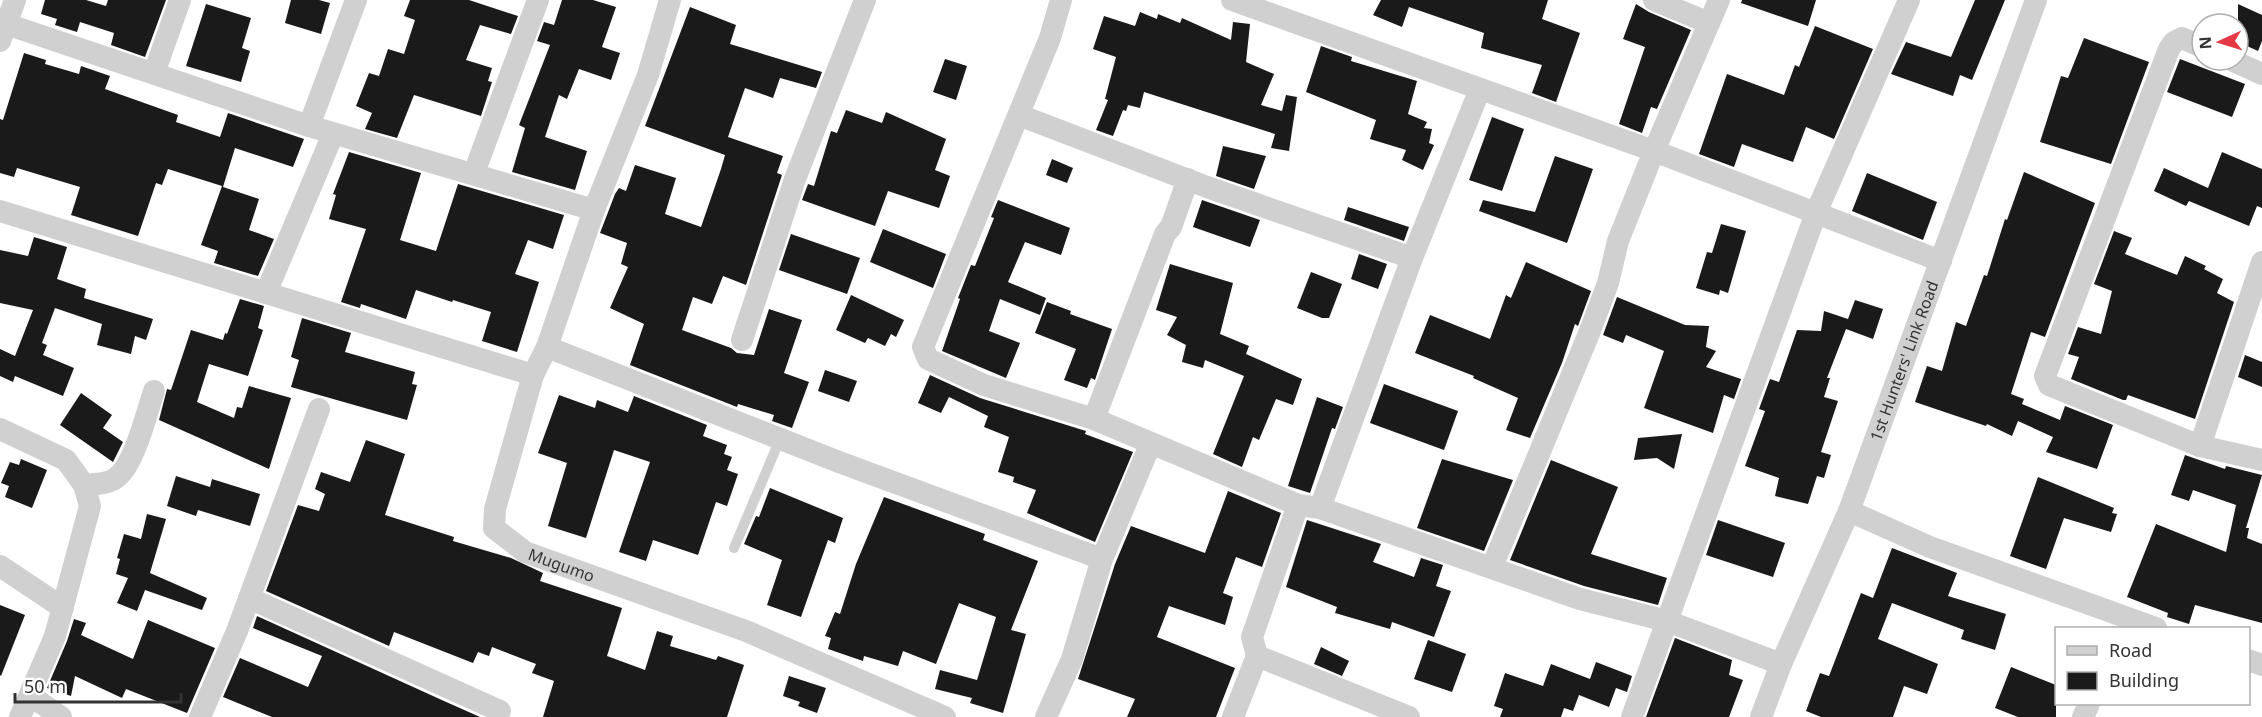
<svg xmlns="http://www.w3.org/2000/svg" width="2262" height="717" viewBox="0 0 2262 717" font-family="'Noto Sans',sans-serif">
  <rect width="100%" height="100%" fill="#fff"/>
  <!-- building -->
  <g fill="#1a1a1a">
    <path d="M45 0H86L106 6 108 0H166L145 57 111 45 114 33 80 22 77 32 55 25 57 19 41 14Z"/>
    <path d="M291 0H319L330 3 321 34 285 23Z"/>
    <path d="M410 0H469L518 16 511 34 480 25 466 60 492 68 488 81 492 82 481 116 414 95 397 138 365 129 372 113 356 106 369 73 379 76 388 49 404 54 415 20 404 16Z"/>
    <path d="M562 0H593L616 7 602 47 620 53 611 80 579 69 567 99 559 95 545 137 587 151 575 190 512 172 525 128 519 125 550 45 537 41 544 22 554 25Z"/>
    <path d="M1381 0H1548L1542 19 1580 33 1556 102 1532 93 1542 65 1481 48 1484 33 1409 7 1402 27 1373 15Z"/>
    <path d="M1742 0H1816L1808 26 1741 3Z"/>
    <path d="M1975 0H2005L1972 80 1960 75 1953 96 1891 74 1906 42 1951 57Z"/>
    <path d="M206 4 251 18 242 48 250 51 241 82 186 66Z"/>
    <path d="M1636 4 1649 12 1691 30 1657 109 1651 107 1642 133 1619 124 1645 47 1623 39Z"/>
    <path d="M2238 4 2262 15V41L2258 51 2238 42Z"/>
    <path d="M690 7 736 25 730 44 822 72 816 88 780 78 773 98 745 88 728 137 783 156 777 173 782 175 746 285 723 276 712 304 693 297 682 330 731 348 737 353 754 355 769 309 802 320 784 373 809 382 792 428 772 421 774 415 738 404 737 407 630 365 644 324 610 308 628 267 621 264 627 243 600 233 615 194 619 188 626 191 635 165 676 178 665 214 701 227 721 169 725 155 645 126Z"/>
    <path d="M1140 12 1157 19 1158 14 1180 23 1182 18 1231 40 1233 22 1250 24 1246 62 1274 74 1261 105 1282 111 1286 95 1297 97 1289 151 1271 148 1275 134 1144 92 1140 108 1128 105 1126 111 1123 110 1113 136 1096 130 1108 100 1105 99 1116 57 1093 49 1104 16 1135 26Z"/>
    <path d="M1815 26 1873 49 1834 139 1806 127 1793 162 1742 144 1734 167 1699 154 1727 74 1784 95 1795 65 1799 67Z"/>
    <path d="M2084 38 2149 62 2111 164 2040 142 2061 76 2068 78Z"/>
    <path d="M1321 46 1352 57 1351 61 1417 81 1408 114 1427 122 1424 128 1432 129 1429 143 1434 145 1423 170 1402 160 1406 150 1370 139 1376 120 1306 92Z"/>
    <path d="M24 53 46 60 45 64 79 74 81 66 110 76 105 89 178 115 176 122 220 137 228 113 304 139 293 167 235 148 223 187 259 199 249 230 274 239 258 276 214 263 218 251 201 245 222 186 168 169 162 185 156 183 138 236 71 215 80 187 17 168 14 177 0 173V119L3 120Z"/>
    <path d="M945 59 967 66 956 100 933 92Z"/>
    <path d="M2180 59 2245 84 2232 117 2167 92Z"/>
    <path d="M846 110 882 123 886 112 946 139 935 170 950 176 939 208 888 191 875 226 802 200 808 184 814 186 831 131 837 133Z"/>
    <path d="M1492 117 1524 129 1502 191 1469 180Z"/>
    <path d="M1223 146 1266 156 1254 189 1216 176Z"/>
    <path d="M349 152 421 173 400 240 436 251 458 184 564 215 553 249 528 240 515 274 539 282 517 352 482 341 491 312 453 300 452 302 416 290 406 319 361 304 360 308 341 302 366 229 329 219 336 195 333 194Z"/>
    <path d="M2222 152 2262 169V208L2257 206 2249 226 2189 201 2186 206 2154 191 2164 168 2208 188Z"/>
    <path d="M1555 156 1593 169 1567 243 1479 211 1483 200 1535 212Z"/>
    <path d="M1052 159 1073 168 1067 183 1046 175Z"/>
    <path d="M2024 172 2095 203 2045 337 2031 332 2011 394 2024 399 2022 404 2060 420 2065 406 2113 425 2097 469 2046 452 2053 437 2018 421 2012 436 1987 424 1986 426 1915 402 1927 366 1942 371 1956 322 1966 326 1984 275 1987 276 2005 219 2007 220Z"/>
    <path d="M1867 173 1937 202 1923 240 1852 211Z"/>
    <path d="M998 200 1070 228 1061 255 1025 242 1008 282 1046 298 1040 315 1000 299 989 331 1020 343 1006 378 942 351 960 299 958 298 971 265 975 266 994 218 991 217Z"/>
    <path d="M1202 200 1260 220 1250 247 1193 227Z"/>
    <path d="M1348 207 1409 227 1404 241 1344 220Z"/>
    <path d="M1721 224 1746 231 1728 293 1720 290 1719 295 1696 288 1707 252 1712 253Z"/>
    <path d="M883 229 946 254 933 288 870 262Z"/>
    <path d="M2114 231 2132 238 2125 254 2177 275 2185 256 2206 266 2204 269 2223 279 2217 293 2234 302 2195 419 2128 395 2126 400H2123L2071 379 2079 357 2068 354 2078 327 2101 334 2112 291 2094 284Z"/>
    <path d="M791 234 860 258 847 294 779 270Z"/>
    <path d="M34 237 67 247 57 279 86 289 84 298 153 319 146 340 135 336 131 354 97 345 102 324 55 308 42 343 47 345 43 355 74 368 63 396 15 376 13 382 0 376V349L15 356 33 310 0 303V250L28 256Z"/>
    <path d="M1359 254 1387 264 1378 289 1351 279Z"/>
    <path d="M1526 262 1591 291 1578 326 1575 324 1562 363 1530 438 1506 430 1518 398 1473 378 1474 376 1415 353 1430 315 1490 339 1506 295 1511 298Z"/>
    <path d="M1170 264 1233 283 1220 334 1249 346 1246 354 1302 379 1293 405 1276 399 1259 440 1253 437 1242 467 1213 454 1244 376 1205 360 1203 368 1182 362 1186 345 1167 335 1177 317 1156 310Z"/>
    <path d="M1311 272 1342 284 1329 318H1322L1297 308Z"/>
    <path d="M851 295 904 320 896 337 891 334 885 346 868 338 865 343 836 330Z"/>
    <path d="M1617 297 1685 325 1709 326 1706 347 1716 351 1706 367 1741 379 1734 399 1724 395 1713 433 1644 408 1664 351 1626 335 1623 343 1603 335Z"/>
    <path d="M240 299 264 306 258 328 263 330 248 376 209 364 197 402 234 418 237 407 242 408 249 386 291 398 269 469 159 420 167 389 171 390 191 330 223 340 225 333 227 334Z"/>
    <path d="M1855 300 1883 309 1873 339 1846 329 1827 378H1830L1824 397 1838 401 1821 452 1831 455 1824 478 1817 476 1808 504 1775 496 1779 478 1745 466 1765 411 1759 409 1770 379 1779 382 1797 330 1821 331 1824 311 1848 319Z"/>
    <path d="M1047 302 1071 311 1070 314 1112 329 1095 380 1091 378 1087 388 1064 380 1076 349 1035 333Z"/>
    <path d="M302 318 351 333 345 352 415 372 412 384 417 385 407 420 291 387 299 360 291 357Z"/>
    <path d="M2245 355 2262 362V387L2238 377Z"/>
    <path d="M825 370 857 381 849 402 818 391Z"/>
    <path d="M930 375 980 398 1086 431 1085 434 1133 452 1095 542 1027 513 1036 490 1013 482 1014 477 998 472 1009 437 984 427 988 416 949 397 941 413 918 403Z"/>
    <path d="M1384 384 1458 411 1444 450 1370 423Z"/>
    <path d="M81 393 112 415 103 428 123 442 113 462 60 425Z"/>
    <path d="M559 395 595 408 597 400 628 412 634 396 707 425 703 436 727 445 724 454 732 457 727 470 738 474 727 506 716 502 698 555 653 540 646 561 619 552 650 462 614 450 586 538 548 526 567 463 538 453Z"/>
    <path d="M1317 397 1343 407 1335 429 1332 428 1310 493 1288 486Z"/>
    <path d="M1682 434 1674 469 1657 458 1634 460 1638 438Z"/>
    <path d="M366 440 405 454 385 515 454 537 453 541 511 558 543 573 540 581 622 608 607 656 645 670 657 631 673 636 670 646 716 660 718 656 744 665 727 717H543L554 681 532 673 536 664 492 647 489 656 478 652 473 663 394 632 389 646 266 591 298 505 319 511 325 494 315 489 321 472 350 482Z"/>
    <path d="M2185 455 2225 469 2226 466 2262 475 2246 528H2249L2247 538 2262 544V623L2195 605 2189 624 2167 617 2168 613 2127 597 2156 524 2226 552 2236 505 2193 490 2189 501 2171 495Z"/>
    <path d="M21 459 47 470 32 508 5 497 9 486 1 483 10 462 19 465Z"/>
    <path d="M1442 459 1513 480 1484 551 1417 528Z"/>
    <path d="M1551 460 1618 487 1591 554 1667 578 1658 605 1584 586 1510 560Z"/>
    <path d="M176 476 210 487 212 479 260 494 250 526 198 510 196 516 167 506Z"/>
    <path d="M2038 477 2114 508 2112 513 2117 514 2111 532 2064 518 2046 569 2010 556Z"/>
    <path d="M770 488 843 518 835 543 828 540 801 617 767 605 782 560 744 544 756 516 759 517Z"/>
    <path d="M1228 491 1281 513 1262 567 1236 557 1223 593 1233 597 1225 625 1169 606 1157 637 1235 668 1216 717H1127L1135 699 1078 679 1115 564 1131 526 1205 553Z"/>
    <path d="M884 497 985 534 983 540 1038 561 1011 630 1026 634 1003 713 970 703 972 698 935 689 940 670 977 680 996 617 959 603 936 664 903 651 898 666 864 656 863 661 828 649 831 638 825 636 835 612 840 614 856 564Z"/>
    <path d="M147 514 166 519 150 573 207 598 202 610 145 590 137 611 117 603 128 578 116 574 120 559 117 558 124 534 141 539Z"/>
    <path d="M1307 520 1381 544 1373 562 1414 577 1421 558 1443 565 1436 586 1451 591 1434 637 1392 622 1390 629 1335 613 1337 607 1286 587Z"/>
    <path d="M1718 520 1785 543 1773 577 1706 555Z"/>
    <path d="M1892 548 1957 573 1948 596 2006 614 1995 650 1961 639 1964 630 1892 603 1878 639 1938 664 1927 694 1904 686 1893 717H1821L1806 711 1820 673 1829 676 1861 593 1873 598Z"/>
    <path d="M0 605 25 615 1 676 0 675Z"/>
    <path d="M257 616 444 701 480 717H272L223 697 240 658 308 687 322 656 253 628Z"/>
    <path d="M74 619 86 623 81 635 133 659 148 620 215 648 187 713 126 689 122 698 75 676 71 696 47 688 67 641Z"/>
    <path d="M1675 638 1732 660 1729 675 1743 680 1729 717H1646Z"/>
    <path d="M1428 640 1466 654 1452 692 1414 679Z"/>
    <path d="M1321 647 1349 661 1342 676 1314 664Z"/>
    <path d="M1596 662 1632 676 1627 692 1616 688 1609 707 1579 695 1573 711 1564 708 1561 717H1500L1503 709 1494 706 1505 673 1543 686 1551 664 1590 679Z"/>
    <path d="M2011 667 2056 685V717H2018L1995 708Z"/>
    <path d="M789 676 826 688 817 713 798 706 800 702 783 696Z"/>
  </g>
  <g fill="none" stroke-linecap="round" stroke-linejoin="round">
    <!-- service -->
    <path stroke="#d0d0d0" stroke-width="10" d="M734 548 780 439"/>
    <!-- minor -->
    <g stroke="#d0d0d0" stroke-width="22">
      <path id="s1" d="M670 0 648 75 594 210 547 347 533 375 495 509 494 528 525 552 746 631 945 717"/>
      <path d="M1061 0 1050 38 923 347 928 359 984 385 1094 419 1298 505 1320 508 1580 599 1667 621 1781 664"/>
      <path d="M1232 0 1654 151 1941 261"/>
      <path d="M1654 0 1709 23"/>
      <path d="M0 22 309 126 594 210"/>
      <path d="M0 41 15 0"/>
      <path d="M2202 47 2182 38 2174 42 2169 49 2045 376 2049 385 2200 446 2262 460"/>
      <path d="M2231 60 2262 74"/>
      <path d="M154 73 180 0"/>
      <path d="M1019 115 1207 187 1412 258"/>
      <path d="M309 126 356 0"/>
      <path d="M474 173 538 0"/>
      <path d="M0 211 533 375"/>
      <path d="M266 293 333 134"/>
      <path d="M742 340 795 179 865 0"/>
      <path d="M547 347 839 462 1102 559"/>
      <path d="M1094 419 1165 234 1171 227 1188 179"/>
      <path d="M0 429 66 460 84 485 90 506 55 636 20 717"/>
      <path d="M2200 446 2262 262"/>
      <path d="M84 485C94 484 108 484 116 478 135 464 146 414 154 391"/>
      <path d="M1298 505 1252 637 1257 656 1409 717"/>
      <path d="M1320 508 1412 258 1480 89"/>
      <path d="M1849 511 1930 547 2156 628"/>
      <path d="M0 566 63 608"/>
      <path d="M1492 567 1590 331 1608 283 1618 241 1654 151 1719 0"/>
      <path d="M249 598 500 711"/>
      <path d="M2248 660 2262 665"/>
      <path d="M31 696 61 717"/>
      <path d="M200 717 237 631 319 409"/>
      <path d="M1046 717 1072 659 1102 559 1150 445"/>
      <path d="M1233 717 1257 656"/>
      <path d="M1632 717 1816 213 1909 0"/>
      <path id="s2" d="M1761 717 1781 664 1849 511 2036 0"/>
      <path d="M2083 717 2089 704"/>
    </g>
  </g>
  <g text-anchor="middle" stroke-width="6" stroke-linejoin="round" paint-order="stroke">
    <!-- street labels -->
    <g font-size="16" fill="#333" stroke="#fff">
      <text dy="6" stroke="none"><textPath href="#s2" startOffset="384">1st Hunters' Link Road</textPath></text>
      <text dy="6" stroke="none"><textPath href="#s1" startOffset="636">Mugumo</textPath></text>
    </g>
  </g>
  <!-- legend -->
  <rect x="2055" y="627" width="195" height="78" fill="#ffffff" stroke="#adadad" stroke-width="1.5"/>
  <rect x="2067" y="646" width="30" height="9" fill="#d0d0d0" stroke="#adadad" stroke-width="1.5"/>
  <text x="2109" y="657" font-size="18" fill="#333333">Road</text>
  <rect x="2067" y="672" width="30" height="18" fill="#1a1a1a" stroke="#adadad" stroke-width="1.5"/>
  <text x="2109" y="687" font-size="18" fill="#333333">Building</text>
  <!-- north arrow -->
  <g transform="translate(2220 42) rotate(266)"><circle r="28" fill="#ffffff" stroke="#adadad" stroke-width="1.5"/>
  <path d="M0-4.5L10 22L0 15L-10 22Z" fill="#e63946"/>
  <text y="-9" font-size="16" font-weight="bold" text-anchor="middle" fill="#333333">N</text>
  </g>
  <!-- scale -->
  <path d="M15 693v9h166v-9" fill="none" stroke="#333333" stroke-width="3"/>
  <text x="24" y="693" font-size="18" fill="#333333" stroke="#ffffff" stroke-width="4.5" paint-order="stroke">50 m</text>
</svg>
